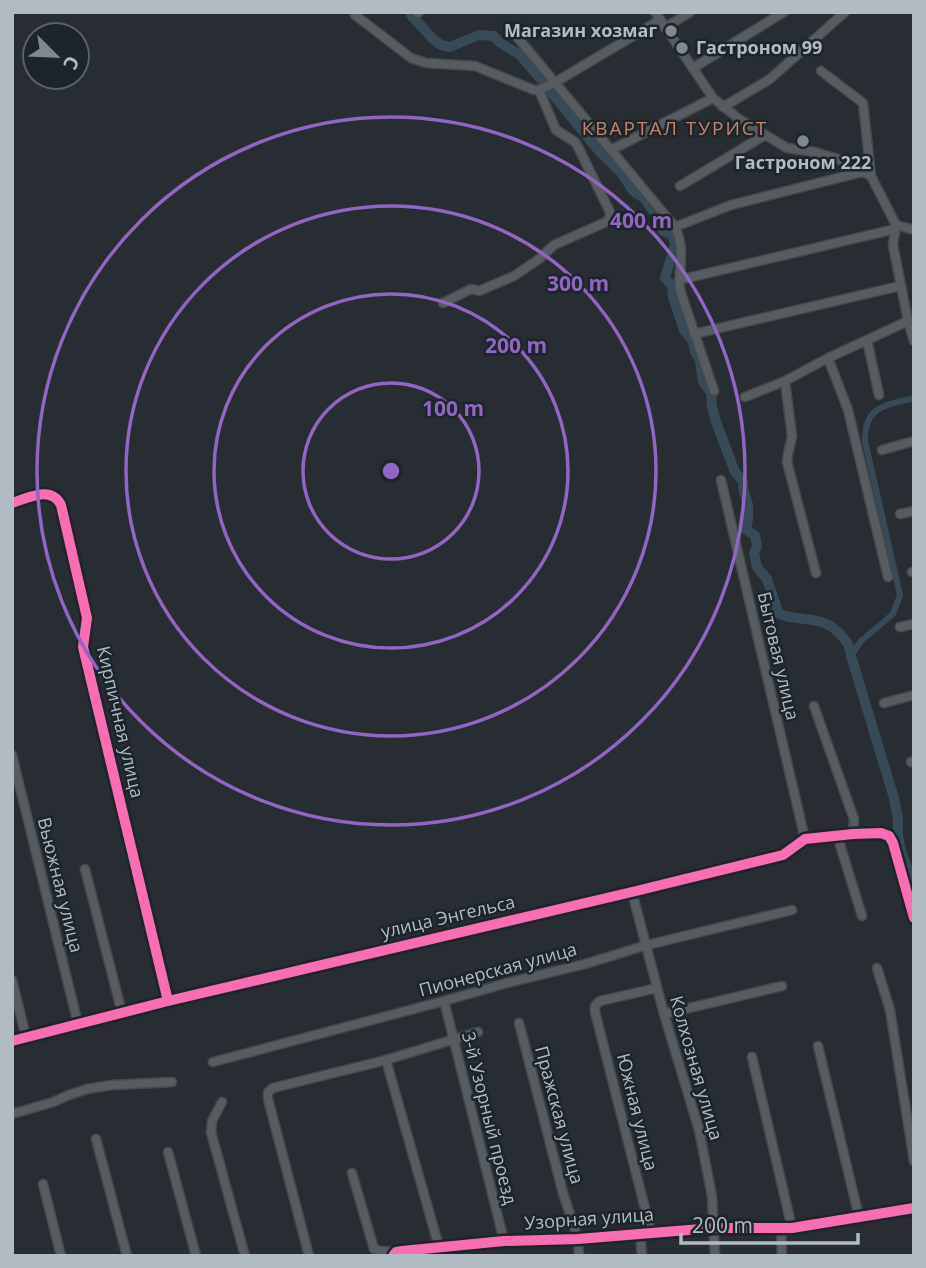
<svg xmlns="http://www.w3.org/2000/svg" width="926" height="1268" viewBox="0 0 926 1268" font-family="'Open Sans',sans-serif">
  <rect width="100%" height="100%" fill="#272d32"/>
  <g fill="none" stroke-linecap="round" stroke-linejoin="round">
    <!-- canal -->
    <path stroke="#374a58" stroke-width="6" d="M851 656 861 641 893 614 900 595 865 441C864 406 886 405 914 398"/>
    <!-- river -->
    <g stroke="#374a58" stroke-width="10">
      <path d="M412 12 411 15 433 39 441 45 450 47 479 35 494 36 499 42 520 55 543 82"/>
      <path d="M550 91 600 152 623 175 633 191 644 198 653 211 661 215 664 224 663 231 672 235 675 244 665 278 672 286 673 297 684 330 693 341 695 352 700 360 703 382 711 393 712 406 716 422 735 472 743 481C742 491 746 496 748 505 749 514 748 522 746 530L755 535 757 546 754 553 757 567 767 579 779 614C799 622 821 615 838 632 847 642 849 643 851 656L894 798 898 819V835L900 847 914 888"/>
    </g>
    <defs>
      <g id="minor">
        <path d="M655 12 713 98 739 119 787 148 815 152 838 159 871 176 896 225 893 245 908 321 914 341"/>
        <path d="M418 13 419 12"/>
        <path d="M355 15 411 58 426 63 475 66 534 90H539L554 83 660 20"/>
        <path d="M665 28 690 12"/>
        <path d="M518 38 675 227C686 250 678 267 680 290L714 391"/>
        <path d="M693 68 784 12"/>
        <path d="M821 71 863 103 871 176"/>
        <path d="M723 107 770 79 845 12"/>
        <path d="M611 150 713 98"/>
        <path d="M680 186 765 135"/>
        <path d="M896 225 914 230"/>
        <path d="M675 227 731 205 862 172"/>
        <path d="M679 280 895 229"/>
        <path d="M443 303 471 289 479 291 514 276 539 259 554 245 606 222C611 218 611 215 609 210L578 147 575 142 556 130 539 90"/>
        <path d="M694 334 900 286"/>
        <path d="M867 340 879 395"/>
        <path d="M828 358 848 410 888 577"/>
        <path d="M785 381 792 436 788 454 787 462 816 573"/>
        <path d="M745 397 785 381 828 358 908 321"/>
        <path d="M882 450 914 441"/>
        <path d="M721 480 805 839"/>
        <path d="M12 503C28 498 51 485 61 505L87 618 83 647 168 1001"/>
        <path d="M900 514 914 511"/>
        <path d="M912 572H914"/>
        <path d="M900 627 914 624"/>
        <path d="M884 703 914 695"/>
        <path d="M814 706 854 819 853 834"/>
        <path d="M12 755 78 1024"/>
        <path d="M911 762 914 761"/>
        <path d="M837 835 862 916"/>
        <path d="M85 869 122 1013"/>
        <path d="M632 892 664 1014 699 1130 712 1196 715 1256"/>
        <path d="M877 968 890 1010 914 1161"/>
        <path d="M12 980 26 1037"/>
        <path d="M444 1001 504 1241"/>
        <path d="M664 1014 782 986"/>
        <path d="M519 1023 563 1193 578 1239 579 1256"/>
        <path d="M12 1041 168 1001 632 892 783 855 805 839 853 834 881 833 889 836 893 843 914 918"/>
        <path d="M818 1046 859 1217"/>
        <path d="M752 1057 792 1228"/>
        <path d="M386 1060 439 1247"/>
        <path d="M213 1062 444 1001 507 983 585 964 647 945 792 910"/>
        <path d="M222 1102 212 1121 211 1132 245 1256"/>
        <path d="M12 1114 53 1102 69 1095 87 1089 112 1085 172 1082"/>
        <path d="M96 1139 127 1256"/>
        <path d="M168 1152 196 1256"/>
        <path d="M352 1173 374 1249 381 1251 396 1252"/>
        <path d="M43 1184 61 1256"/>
        <path d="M781 1228 782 1256"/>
        <path d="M651 1232 595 1012V1006L600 1001 657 988"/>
        <path d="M640 1233 642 1256"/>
        <path d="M309 1256 268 1099V1092L273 1088 386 1060 478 1032"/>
        <path d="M393 1256 396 1252 402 1251 504 1241 578 1239 713 1228H792L914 1208"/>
      </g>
    </defs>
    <!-- minor casing -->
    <use href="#minor" stroke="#45494d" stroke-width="11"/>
    <!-- minor -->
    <use href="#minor" stroke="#575c61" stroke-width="8"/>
    <defs>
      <g id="cycleway">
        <path d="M12 503C28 498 51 485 61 505L87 618 83 647 168 1001"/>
        <path d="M12 1041 168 1001 632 892 783 855 805 839 853 834 881 833 889 836 893 843 914 918"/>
        <path d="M393 1256 396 1252 402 1251 504 1241 578 1239 713 1228H792L914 1208"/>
      </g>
    </defs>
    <!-- cycleway casing -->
    <use href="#cycleway" stroke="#1c252c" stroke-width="15"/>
    <!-- cycleway -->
    <use href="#cycleway" stroke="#f96db3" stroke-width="10"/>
  </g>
  <!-- distance rings -->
  <g fill="none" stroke="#9165c1" stroke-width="3.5">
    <circle cx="391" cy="471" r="88"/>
    <circle cx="391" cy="471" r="177"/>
    <circle cx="391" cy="471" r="265"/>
    <circle cx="391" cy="471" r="354"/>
  </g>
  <!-- markers -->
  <g fill="#818990" stroke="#1c252c" stroke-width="2.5">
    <circle cx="671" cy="31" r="7"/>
    <circle cx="682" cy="48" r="7"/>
    <circle cx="803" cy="141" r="7"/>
  </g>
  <g text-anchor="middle" stroke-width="5" stroke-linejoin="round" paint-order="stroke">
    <!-- poi labels -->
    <g font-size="18" font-weight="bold" fill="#b1bbc3" stroke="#1c252c" text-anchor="end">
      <text x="657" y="37">Магазин хозмаг</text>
      <text x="696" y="54" text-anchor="start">Гастроном 99</text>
      <text x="803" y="169" text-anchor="middle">Гастроном 222</text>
    </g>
    <!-- street labels -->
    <g font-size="18" fill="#b1bbc3" stroke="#1c252c">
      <text transform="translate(778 656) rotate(77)" y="6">Бытовая улица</text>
      <text transform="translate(120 722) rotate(77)" y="6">Кирпичная улица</text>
      <text transform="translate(60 885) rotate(76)" y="6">Вьюжная улица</text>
      <text transform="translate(448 917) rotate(-13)" y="6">улица Энгельса</text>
      <text transform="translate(498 970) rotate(-15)" y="6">Пионерская улица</text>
      <text transform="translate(696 1068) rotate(74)" y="6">Колхозная улица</text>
      <text transform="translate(637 1112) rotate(76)" y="6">Южная улица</text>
      <text transform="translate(559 1115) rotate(75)" y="6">Пражская улица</text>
      <text transform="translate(489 1118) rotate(76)" y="6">3-й Узорный проезд</text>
      <text transform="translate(589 1219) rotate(-4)" y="6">Узорная улица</text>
    </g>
    <!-- neighbourhood labels -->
    <g font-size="19" letter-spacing="2" fill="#c88268" stroke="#1c252c">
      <text x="675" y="135">КВАРТАЛ ТУРИСТ</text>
    </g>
  </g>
  <circle cx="391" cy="471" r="10" fill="#9165c1" stroke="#1c252c" stroke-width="3.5"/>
  <g font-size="21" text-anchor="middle" font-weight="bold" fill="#9165c1" stroke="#1c252c" stroke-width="5" stroke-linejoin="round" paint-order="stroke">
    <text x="641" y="228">400 m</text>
    <text x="578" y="291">300 m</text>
    <text x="516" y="353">200 m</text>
    <text x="453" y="416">100 m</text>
  </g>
  <!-- border -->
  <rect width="926" height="1268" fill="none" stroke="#b1bbc3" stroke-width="28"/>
  <!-- north arrow -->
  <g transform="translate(56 56) rotate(114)"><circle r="33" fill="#1c252c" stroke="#586168" stroke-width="2"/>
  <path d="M0-5L12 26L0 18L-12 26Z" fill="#818990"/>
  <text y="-10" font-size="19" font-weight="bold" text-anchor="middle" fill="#b1bbc3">С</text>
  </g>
  <!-- scale -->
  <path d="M681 1233v10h177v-10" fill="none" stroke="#b1bbc3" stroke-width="3.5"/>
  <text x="692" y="1233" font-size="21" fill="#b1bbc3" stroke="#1c252c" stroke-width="5" paint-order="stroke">200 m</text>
</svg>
